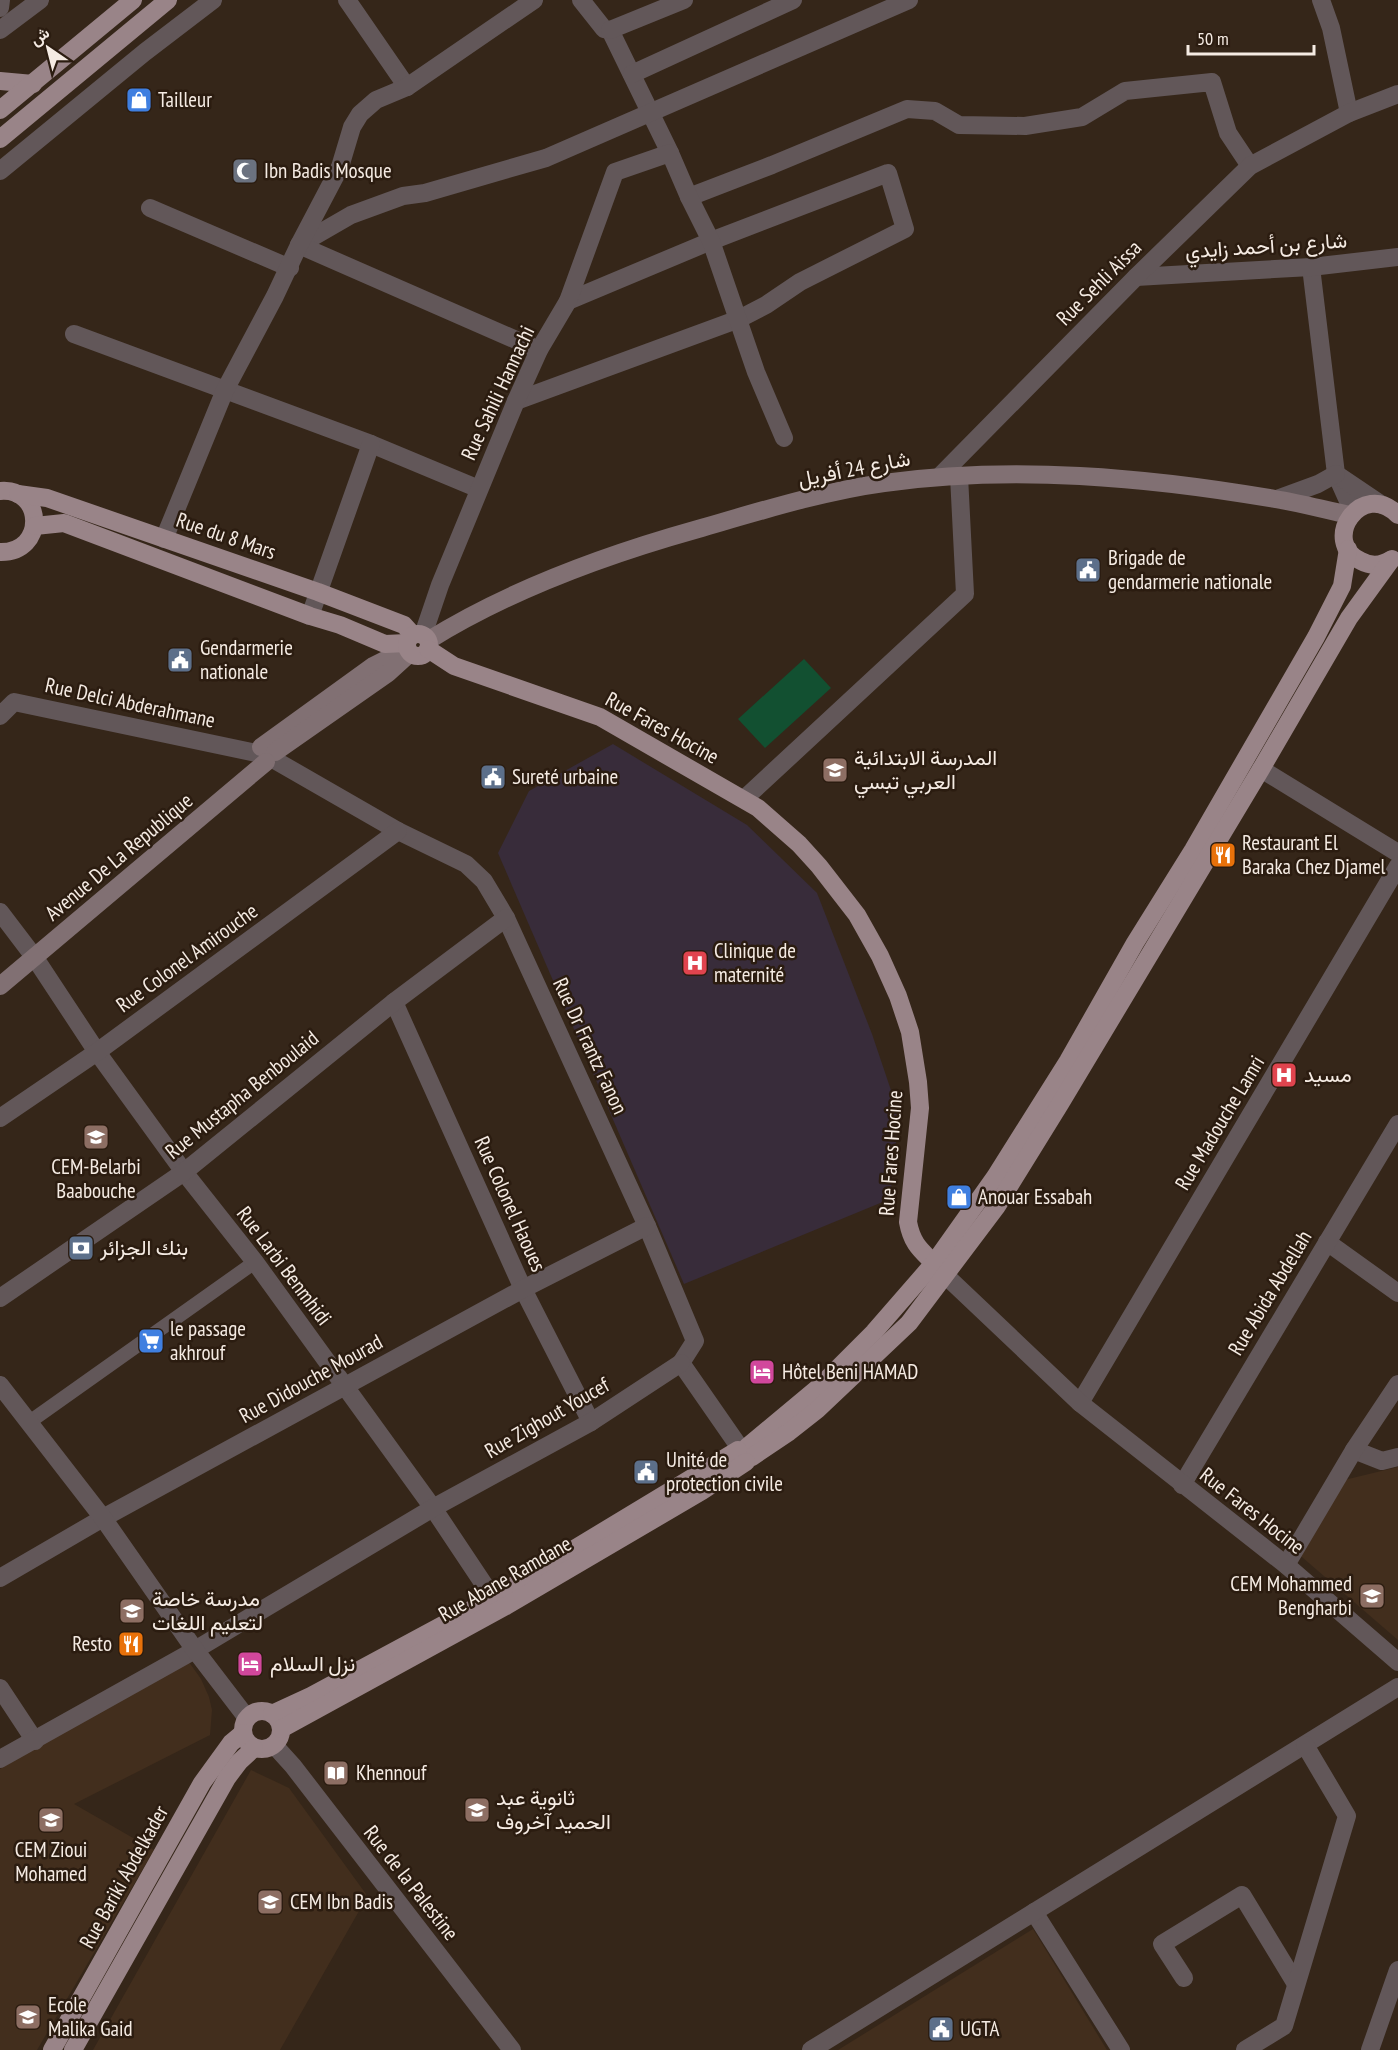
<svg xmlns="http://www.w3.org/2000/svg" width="1398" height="2050" viewBox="0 0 1398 2050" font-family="'PT Sans Narrow',Vazirmatn,sans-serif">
  <rect width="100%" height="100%" fill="#352619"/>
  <!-- built -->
  <g fill="#422e1d">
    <path d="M1398 1467V1640L1295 1551 1336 1482Z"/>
    <path d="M186 1658 201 1679 209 1697 212 1710 210 1735 74 1804 154 1850 37 2050H0V1769Z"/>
    <path d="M251 1770 289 1788 366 1894 359 1911 280 2050H93Z"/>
    <path d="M1033 1929 1107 2050H838Z"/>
  </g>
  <!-- medical -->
  <path fill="#382c3a" d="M613 744 747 825 817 893 872 1034 899 1114 890 1199 684 1284 498 853 529 791Z"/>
  <!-- park -->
  <path fill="#125031" d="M804 659 831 688 765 748 738 719Z"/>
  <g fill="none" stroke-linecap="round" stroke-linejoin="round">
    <!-- pedestrian -->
    <path stroke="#625759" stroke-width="14" d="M28 1423 255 1262"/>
    <!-- minor -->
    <g stroke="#625759" stroke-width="18">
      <path d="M347 0 407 87"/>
      <path d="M581 0 604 29 610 30 670 153"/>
      <path d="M1321 0 1331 28 1349 113"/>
      <path d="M0 8 1 0"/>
      <path d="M0 30 40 0"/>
      <path d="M610 30 684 0"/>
      <path d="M632 74 793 0"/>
      <path d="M0 171 145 52 213 0"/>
      <path d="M689 197 772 165 907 109 935 111 959 125 1025 126 1082 117 1125 91 1212 82 1228 133 1250 166"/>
      <path d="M150 208 290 268"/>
      <path d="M299 245 351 215 403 196 425 193 546 158 909 0"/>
      <path d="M299 245 539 350"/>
      <path d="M1311 267 1336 474 1353 512"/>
      <path d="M1136 277 1311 267 1398 257"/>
      <path d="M74 334 371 444 479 489"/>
      <path d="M516 401 739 319 766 305 800 282 905 229 888 173 711 241 568 301"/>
      <path d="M1336 474 1382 505"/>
      <path d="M939 477 1136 277 1250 166 1349 113 1398 94"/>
      <path d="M1277 499 1318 484 1336 474"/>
      <path d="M164 539 225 390 275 296 299 245 340 167 352 127 360 114 376 100 407 87 534 0"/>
      <path d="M310 616 371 444"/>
      <path d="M423 635 440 585 516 401 539 350 568 301 615 172 670 153 689 197 711 241 756 372 784 438"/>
      <path d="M0 716 14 702 256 753"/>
      <path d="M271 758 398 831 466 864 484 881 506 918 647 1226 695 1341 681 1363 740 1448"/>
      <path d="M1261 769 1398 853"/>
      <path d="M744 799 965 594 959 476"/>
      <path d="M0 912 35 958 97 1052 184 1172 255 1262 433 1508 493 1598"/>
      <path d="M394 1002 523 1289 591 1422"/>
      <path d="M0 1118 97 1052 398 831"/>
      <path d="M1327 1242 1398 1293"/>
      <path d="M0 1298 184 1172 394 1002 506 918"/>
      <path d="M1080 1403 1398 866"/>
      <path d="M1354 1450 1382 1461 1398 1457"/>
      <path d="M1182 1485 1398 1124"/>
      <path d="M1286 1565 1354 1450 1398 1384"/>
      <path d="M0 1578 103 1518 523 1289 647 1226"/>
      <path d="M0 1688 35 1741"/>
      <path d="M274 1745 293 1766 512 2050"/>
      <path d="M0 1759 195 1650 433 1508 591 1422 681 1363"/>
      <path d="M1034 1912 1121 2050"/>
      <path d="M1184 1978 1162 1944 1242 1895 1296 1984"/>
      <path d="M811 2050 1398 1687"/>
      <path d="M1245 2050 1284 2026 1347 1816 1305 1745"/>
      <path d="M1370 2050 1398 1970"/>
    </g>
    <!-- tertiary -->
    <g stroke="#625759" stroke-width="18">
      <path d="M945 1275 1080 1403 1286 1565 1398 1662"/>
      <path d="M0 1385 103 1518 195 1650 247 1718"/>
    </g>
    <!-- secondary -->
    <g stroke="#817073" stroke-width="18">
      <path d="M429 640C511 589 605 555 698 529 757 512 824 491 884 483 1013 465 1147 477 1275 499 1301 503 1325 510 1350 515"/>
      <path d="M261 747 373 666 407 649"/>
      <path d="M275 752 388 673 410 653"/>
      <path d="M0 986 266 762"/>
    </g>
    <!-- primary -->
    <g stroke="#998488" stroke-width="18">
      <path d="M0 81 33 84"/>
      <path d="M0 110 133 0"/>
      <path d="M0 139 168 0"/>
      <path d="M0 491C44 487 47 553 0 552"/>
      <path d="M18 494 47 498 318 592 404 625 413 635"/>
      <path d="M35 526 64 523 310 616 340 625 385 644 407 643"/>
      <path d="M1392 559C1383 565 1372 567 1361 561 1319 542 1362 478 1398 515"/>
      <circle cx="418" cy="645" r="11"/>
      <path d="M428 649 454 666 600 717 758 808 799 844 819 866 857 915 880 956 898 996 910 1032 918 1082 920 1108 908 1222C913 1249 925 1252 941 1271"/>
      <path d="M747 1447 819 1387 874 1332 934 1263 995 1177 1068 1061 1135 943 1193 850 1316 637 1342 586 1348 549"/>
      <path d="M752 1457 789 1432 817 1410 909 1323 997 1206 1060 1104 1261 769 1349 618 1391 560"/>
      <circle cx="262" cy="1730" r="19"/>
      <path d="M272 1714 311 1696 493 1598 738 1450"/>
      <path d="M281 1729 506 1606 702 1491 746 1462"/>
      <path d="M52 2050 202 1783 231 1743 243 1733"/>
      <path d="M73 2050 227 1778 239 1762 254 1748"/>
    </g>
  </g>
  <!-- icons -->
  <defs>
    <symbol id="shop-square" viewBox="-11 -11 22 22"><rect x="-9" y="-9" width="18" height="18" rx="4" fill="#3f7fe0" stroke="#2b1c10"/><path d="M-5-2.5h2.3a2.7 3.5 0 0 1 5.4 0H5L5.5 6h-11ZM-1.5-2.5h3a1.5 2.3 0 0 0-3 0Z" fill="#fff"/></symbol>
    <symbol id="mosque-square" viewBox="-11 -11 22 22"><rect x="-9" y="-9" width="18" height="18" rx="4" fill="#6b7280" stroke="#2b1c10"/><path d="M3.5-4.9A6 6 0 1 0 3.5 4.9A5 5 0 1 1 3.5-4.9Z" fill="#fff"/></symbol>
    <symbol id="civic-square" viewBox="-11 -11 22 22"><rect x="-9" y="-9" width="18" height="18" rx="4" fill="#5c6f8a" stroke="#2b1c10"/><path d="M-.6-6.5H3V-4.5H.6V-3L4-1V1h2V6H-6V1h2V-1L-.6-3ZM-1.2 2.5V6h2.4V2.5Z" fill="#fff"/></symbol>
    <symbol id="school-square" viewBox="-11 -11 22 22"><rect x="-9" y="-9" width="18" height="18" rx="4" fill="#8d6e63" stroke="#2b1c10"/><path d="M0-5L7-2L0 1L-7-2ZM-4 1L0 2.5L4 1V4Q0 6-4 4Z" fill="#fff"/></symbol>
    <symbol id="restaurant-square" viewBox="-11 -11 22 22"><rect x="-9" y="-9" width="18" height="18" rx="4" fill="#e8710a" stroke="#2b1c10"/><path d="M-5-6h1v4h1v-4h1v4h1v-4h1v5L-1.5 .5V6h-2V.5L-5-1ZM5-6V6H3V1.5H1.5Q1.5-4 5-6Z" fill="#fff"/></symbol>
    <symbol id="hospital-square" viewBox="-11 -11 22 22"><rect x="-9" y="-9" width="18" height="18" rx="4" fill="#e0444e" stroke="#2b1c10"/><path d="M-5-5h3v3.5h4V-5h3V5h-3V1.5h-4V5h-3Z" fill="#fff"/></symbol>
    <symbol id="bank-square" viewBox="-11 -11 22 22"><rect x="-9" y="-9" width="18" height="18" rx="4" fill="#5c6f8a" stroke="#2b1c10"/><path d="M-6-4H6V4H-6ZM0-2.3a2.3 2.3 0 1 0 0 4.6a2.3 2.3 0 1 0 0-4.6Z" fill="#fff"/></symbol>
    <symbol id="supermarket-square" viewBox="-11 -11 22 22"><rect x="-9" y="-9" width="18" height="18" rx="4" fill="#3f7fe0" stroke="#2b1c10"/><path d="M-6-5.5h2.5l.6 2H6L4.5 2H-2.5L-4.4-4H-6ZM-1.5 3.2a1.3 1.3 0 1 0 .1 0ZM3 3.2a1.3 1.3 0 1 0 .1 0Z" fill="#fff"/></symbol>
    <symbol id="hotel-square" viewBox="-11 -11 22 22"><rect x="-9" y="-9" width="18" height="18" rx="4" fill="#d1479c" stroke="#2b1c10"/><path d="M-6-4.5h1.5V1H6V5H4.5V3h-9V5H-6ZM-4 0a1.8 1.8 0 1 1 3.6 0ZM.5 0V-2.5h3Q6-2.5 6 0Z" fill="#fff"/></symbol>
    <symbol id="university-square" viewBox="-11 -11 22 22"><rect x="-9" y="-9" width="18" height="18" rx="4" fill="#8d6e63" stroke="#2b1c10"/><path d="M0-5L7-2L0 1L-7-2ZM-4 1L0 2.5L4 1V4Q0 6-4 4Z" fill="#fff"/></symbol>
    <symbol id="library-square" viewBox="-11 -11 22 22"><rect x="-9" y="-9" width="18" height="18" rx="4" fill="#8d6e63" stroke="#2b1c10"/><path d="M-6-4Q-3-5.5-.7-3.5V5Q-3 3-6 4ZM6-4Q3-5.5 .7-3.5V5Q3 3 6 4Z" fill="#fff"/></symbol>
  </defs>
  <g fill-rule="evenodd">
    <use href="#shop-square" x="124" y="85" width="30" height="30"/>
    <use href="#mosque-square" x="230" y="156" width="30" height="30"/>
    <use href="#civic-square" x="1073" y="555" width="30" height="30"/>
    <use href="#civic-square" x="165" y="645" width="30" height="30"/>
    <use href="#school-square" x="820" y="755" width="30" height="30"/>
    <use href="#civic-square" x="478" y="762" width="30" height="30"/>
    <use href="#restaurant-square" x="1208" y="840" width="30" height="30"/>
    <use href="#hospital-square" x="680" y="948" width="30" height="30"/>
    <use href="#hospital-square" x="1269" y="1060" width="30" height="30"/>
    <use href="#school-square" x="81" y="1122" width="30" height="30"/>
    <use href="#shop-square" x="944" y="1182" width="30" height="30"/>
    <use href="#bank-square" x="66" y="1233" width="30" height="30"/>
    <use href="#supermarket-square" x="136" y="1326" width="30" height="30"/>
    <use href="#hotel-square" x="747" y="1357" width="30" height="30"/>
    <use href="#civic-square" x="631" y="1457" width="30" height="30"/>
    <use href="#school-square" x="1357" y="1581" width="30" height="30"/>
    <use href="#university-square" x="117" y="1596" width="30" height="30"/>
    <use href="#restaurant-square" x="116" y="1629" width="30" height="30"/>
    <use href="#hotel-square" x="235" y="1649" width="30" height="30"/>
    <use href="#library-square" x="321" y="1758" width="30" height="30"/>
    <use href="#school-square" x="462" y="1795" width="30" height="30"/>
    <use href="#school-square" x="36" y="1805" width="30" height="30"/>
    <use href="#school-square" x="255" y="1887" width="30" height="30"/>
    <use href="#school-square" x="13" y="2002" width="30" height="30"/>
    <use href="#civic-square" x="926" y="2014" width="30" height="30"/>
  </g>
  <g text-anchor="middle" stroke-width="5" stroke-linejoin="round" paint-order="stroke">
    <!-- poi labels -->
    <g font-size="21" fill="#f5ebe3" stroke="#2b1c10" text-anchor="start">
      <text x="158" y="107">Tailleur</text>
      <text x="264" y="178">Ibn Badis Mosque</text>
      <text x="1108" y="565">Brigade de<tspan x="1108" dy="24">gendarmerie nationale</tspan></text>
      <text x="200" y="655">Gendarmerie<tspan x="200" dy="24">nationale</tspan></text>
      <text x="854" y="765">المدرسة الابتدائية<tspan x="854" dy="24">العربي تبسي</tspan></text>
      <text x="512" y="784">Sureté urbaine</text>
      <text x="1242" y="850">Restaurant El<tspan x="1242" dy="24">Baraka Chez Djamel</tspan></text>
      <text x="714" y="958">Clinique de<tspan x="714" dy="24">maternité</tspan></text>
      <text x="1304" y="1082">مسيد</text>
      <text x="96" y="1174" text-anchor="middle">CEM-Belarbi<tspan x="96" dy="24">Baabouche</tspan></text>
      <text x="978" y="1204">Anouar Essabah</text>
      <text x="100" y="1255">بنك الجزائر</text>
      <text x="170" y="1336">le passage<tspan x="170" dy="24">akhrouf</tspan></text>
      <text x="782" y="1379">Hôtel Beni HAMAD</text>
      <text x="666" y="1467">Unité de<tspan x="666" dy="24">protection civile</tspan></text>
      <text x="1352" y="1591" text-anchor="end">CEM Mohammed<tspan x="1352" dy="24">Bengharbi</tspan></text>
      <text x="152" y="1606">مدرسة خاصة<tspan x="152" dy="24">لتعليم اللغات</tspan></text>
      <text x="112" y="1651" text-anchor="end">Resto</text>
      <text x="270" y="1671">نزل السلام</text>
      <text x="356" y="1780">Khennouf</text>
      <text x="496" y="1805">ثانوية عبد<tspan x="496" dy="24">الحميد آخروف</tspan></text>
      <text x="51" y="1857" text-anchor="middle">CEM Zioui<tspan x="51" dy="24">Mohamed</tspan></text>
      <text x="290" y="1909">CEM Ibn Badis</text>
      <text x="48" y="2012">Ecole<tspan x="48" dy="24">Malika Gaid</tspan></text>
      <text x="960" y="2036">UGTA</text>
    </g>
    <!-- street labels -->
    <g font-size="21" fill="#f5ebe3" stroke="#2b1c10">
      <text transform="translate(1266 246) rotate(-4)" y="7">شارع بن أحمد زايدي</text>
      <text transform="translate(1099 283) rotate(-45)" y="7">Rue Sehli Aissa</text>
      <text transform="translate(498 393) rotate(-65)" y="7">Rue Sahili Hannachi</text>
      <text transform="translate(854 469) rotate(-11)" y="7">شارع 24 أفريل</text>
      <text transform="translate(226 536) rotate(19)" y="7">Rue du 8 Mars</text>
      <text transform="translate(130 703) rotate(12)" y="7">Rue Delci Abderahmane</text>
      <text transform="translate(662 728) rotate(29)" y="7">Rue Fares Hocine</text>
      <text transform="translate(119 857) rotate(-40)" y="7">Avenue De La Republique</text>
      <text transform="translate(187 958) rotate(-36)" y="7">Rue Colonel Amirouche</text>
      <text transform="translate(590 1046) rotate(65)" y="7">Rue Dr Frantz Fanon</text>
      <text transform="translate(242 1095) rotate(-39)" y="7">Rue Mustapha Benboulaid</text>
      <text transform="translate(1220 1123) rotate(-59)" y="7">Rue Madouche Lamri</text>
      <text transform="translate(891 1153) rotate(-86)" y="7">Rue Fares Hocine</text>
      <text transform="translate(510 1204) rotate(66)" y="7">Rue Colonel Haoues</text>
      <text transform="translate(284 1266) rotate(53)" y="7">Rue Larbi Benmhidi</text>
      <text transform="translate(1270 1293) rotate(-59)" y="7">Rue Abida Abdellah</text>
      <text transform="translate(311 1379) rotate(-29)" y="7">Rue Didouche Mourad</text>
      <text transform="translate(547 1418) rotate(-30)" y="7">Rue Zighout Youcef</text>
      <text transform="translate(1252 1511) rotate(38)" y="7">Rue Fares Hocine</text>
      <text transform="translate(505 1579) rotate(-30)" y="7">Rue Abane Ramdane</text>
      <text transform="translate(124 1877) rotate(-61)" y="7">Rue Bariki Abdelkader</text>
      <text transform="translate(411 1883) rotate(52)" y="7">Rue de la Palestine</text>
    </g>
  </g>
  <!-- north arrow -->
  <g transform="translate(48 48) rotate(325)" stroke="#2b1c10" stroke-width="4.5" paint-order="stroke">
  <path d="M0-4.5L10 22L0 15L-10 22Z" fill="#f5ebe3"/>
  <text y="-9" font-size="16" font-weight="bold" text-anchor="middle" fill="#f5ebe3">ش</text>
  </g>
  <!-- scale -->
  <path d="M1188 45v9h126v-9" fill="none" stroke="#f5ebe3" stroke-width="3"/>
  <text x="1197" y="45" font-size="18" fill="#f5ebe3" stroke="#2b1c10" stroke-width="4.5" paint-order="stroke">50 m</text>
</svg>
